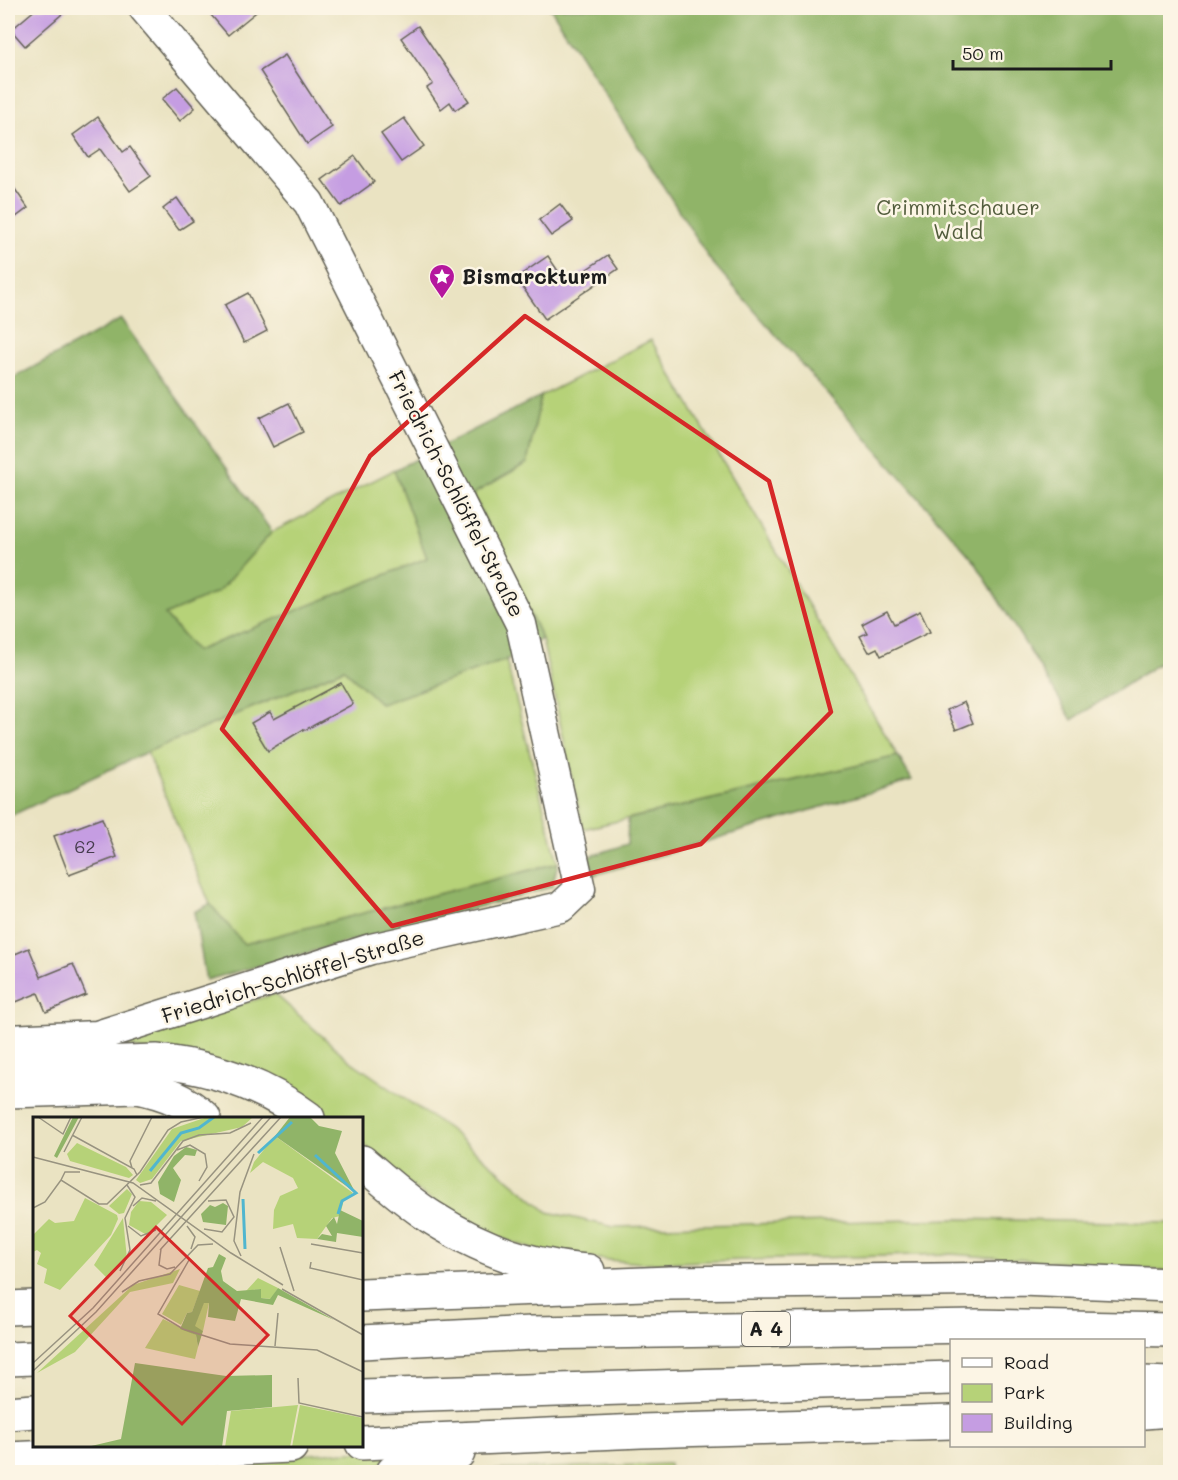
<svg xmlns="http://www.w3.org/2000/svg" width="1178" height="1480" viewBox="0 0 1178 1480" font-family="Mali,sans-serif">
  <rect width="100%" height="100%" fill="#fcf5e5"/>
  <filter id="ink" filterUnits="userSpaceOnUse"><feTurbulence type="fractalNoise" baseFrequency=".0167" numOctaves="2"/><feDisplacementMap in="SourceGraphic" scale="12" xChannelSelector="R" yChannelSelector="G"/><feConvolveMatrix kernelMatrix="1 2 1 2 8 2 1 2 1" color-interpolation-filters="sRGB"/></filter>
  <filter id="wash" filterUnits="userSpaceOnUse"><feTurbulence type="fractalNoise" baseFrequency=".008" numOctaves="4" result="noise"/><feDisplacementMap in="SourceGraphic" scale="24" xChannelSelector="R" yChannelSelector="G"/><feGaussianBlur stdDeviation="1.35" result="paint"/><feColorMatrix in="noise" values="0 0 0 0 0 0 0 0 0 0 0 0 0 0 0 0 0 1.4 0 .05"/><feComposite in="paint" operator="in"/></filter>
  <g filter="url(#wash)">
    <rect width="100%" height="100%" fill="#eae3c2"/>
    <!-- green -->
    <g fill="#b6d278" stroke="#69774a" stroke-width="1.5">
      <path d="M651 340 898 756 583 829 542 639 473 494 527 463 541 396Z"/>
      <path d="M394 470 427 558 196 651 165 615 218 592 272 532Z"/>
      <path d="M506 660 558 863 244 944 210 904 147 752 344 669 381 704Z"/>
      <path d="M275 994 349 1060 450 1130 548 1212 614 1227 959 1219 1170 1223V1271L951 1254 641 1263 547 1254 480 1231 416 1190 362 1143V1118H331L295 1090 127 1046 126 1037Z"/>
      <path d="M389 1450 392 1459 365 1472H109V1464Z"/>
      <path d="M669 1464V1472H434Z"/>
    </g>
    <!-- forest -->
    <g fill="#90b468" stroke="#566842" stroke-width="1.5">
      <path d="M549 8H1170V656L1072 720 975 562 710 260 553 12Z"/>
      <path d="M121 319 272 532 218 592 165 615 196 651 427 558 394 470 541 396 527 463 473 494 542 639 506 660 381 704 344 669 147 752 8 817V381Z"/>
      <path d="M898 756 912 780 594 875 588 857 627 844 628 819Z"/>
      <path d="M558 863 552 887 206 980 194 912 210 904 244 944Z"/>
    </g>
    <g id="blocks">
      <!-- building -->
      <g fill="#c59de2">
        <path d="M37 8H69L25 46 11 30Z"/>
        <path d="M205 8H261L228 35Z"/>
        <path d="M418 26 469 101 455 110 450 102 441 109 427 88 433 84 401 38Z"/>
        <path d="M285 55 332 127 307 144 260 71Z"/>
        <path d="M177 87 195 108 180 121 162 99Z"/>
        <path d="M98 117 123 152 130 147 151 176 130 191 100 149 88 157 73 135Z"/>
        <path d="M404 118 424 146 401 162 381 134Z"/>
        <path d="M355 156 374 182 341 206 322 180Z"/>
        <path d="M8 179 28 208 8 223Z"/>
        <path d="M177 198 193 221 179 230 163 209Z"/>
        <path d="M560 204 573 221 551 236 539 220Z"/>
        <path d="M608 255 618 269 545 319 516 278 548 256 566 283Z"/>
        <path d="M248 293 267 331 244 343 225 305Z"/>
        <path d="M289 403 303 432 273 447 259 418Z"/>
        <path d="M887 611 894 624 920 611 930 632 881 656 877 648 869 652 860 636 867 633 862 624Z"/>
        <path d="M341 683 353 704 305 730 304 729 268 751 251 723 270 712 274 719Z"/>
        <path d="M964 702 973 723 956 730 947 710Z"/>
        <path d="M102 818 117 857 69 875 54 836Z"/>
        <path d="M29 948 41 977 73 964 86 995 46 1012 38 993 16 1002 8 981V957Z"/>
      </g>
    </g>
  </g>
  <g filter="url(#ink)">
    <use href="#blocks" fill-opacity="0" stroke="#646256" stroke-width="1.5"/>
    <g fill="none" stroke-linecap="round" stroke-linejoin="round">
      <defs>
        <path id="minor" d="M8 1040 97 1036 371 949 561 907 580 889 521 624 309 203 144 8"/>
        <g id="highway">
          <path d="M8 1066 156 1061C212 1067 263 1084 308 1118"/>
          <path d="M8 1091 138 1087C163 1092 186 1100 204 1118"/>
          <path d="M362 1162C384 1181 406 1201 431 1217 467 1240 509 1259 551 1266 563 1269 576 1270 588 1271"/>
          <path d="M362 1295 670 1283 1021 1279 1170 1285"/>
          <path d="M8 1308 34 1307"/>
          <path d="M362 1342 532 1333 978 1326 1170 1330"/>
          <path d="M8 1359 34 1358"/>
          <path d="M1144 1383 1170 1384"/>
          <path d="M362 1396 952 1378"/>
          <path d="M1144 1412 1170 1410"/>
          <path d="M8 1413 34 1411"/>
          <path d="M362 1443 641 1431 952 1422"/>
          <path d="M8 1459 291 1446"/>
          <path d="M393 1472C414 1464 436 1458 458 1453"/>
        </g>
      </defs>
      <!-- minor casing -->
      <use href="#minor" stroke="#646256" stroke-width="33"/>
      <!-- highway casing -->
      <use href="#highway" stroke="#646256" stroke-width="36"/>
      <!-- minor -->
      <use href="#minor" stroke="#fff" stroke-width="30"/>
      <!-- highway -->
      <use href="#highway" stroke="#fff" stroke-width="33"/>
    </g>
  </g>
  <!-- marked area -->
  <path fill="none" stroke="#d62828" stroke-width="4.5" stroke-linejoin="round" d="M525 316 769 481 831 712 701 844 392 926 222 729 370 456Z"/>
  <!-- icons -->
  <defs>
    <symbol id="sight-pin" viewBox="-11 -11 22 30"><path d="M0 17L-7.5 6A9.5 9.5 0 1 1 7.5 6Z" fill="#b5179e" stroke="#fcf5e5"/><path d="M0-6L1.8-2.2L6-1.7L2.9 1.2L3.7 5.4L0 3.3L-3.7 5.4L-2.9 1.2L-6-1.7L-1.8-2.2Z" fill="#fff"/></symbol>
  </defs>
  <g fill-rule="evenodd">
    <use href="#sight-pin" x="427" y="262" width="30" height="40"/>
  </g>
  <g text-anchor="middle" stroke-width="5" stroke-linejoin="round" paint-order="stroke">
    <!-- number labels -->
    <g font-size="18" fill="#463c4e">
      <text x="85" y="853">62</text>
    </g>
    <!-- shield labels -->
    <rect fill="#fcf5e5" stroke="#5f5d58" stroke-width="1.5" x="742" y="1312" width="48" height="34" rx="4.5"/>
    <g font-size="20" font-weight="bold" fill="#1c1c1c">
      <text x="766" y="1336">A 4</text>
    </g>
    <!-- park labels -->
    <g font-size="21" fill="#525c3c" stroke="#fcf5e5">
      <text x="958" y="215">Crimmitschauer<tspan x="958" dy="24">Wald</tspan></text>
    </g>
    <!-- poi labels -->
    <g font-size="21" font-weight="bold" fill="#1c1c1c" stroke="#fcf5e5" text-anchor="start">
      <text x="462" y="284">Bismarckturm</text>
    </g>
    <!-- street labels -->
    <g font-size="21" fill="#1c1c1c" stroke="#fcf5e5">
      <text transform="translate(456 494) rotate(63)" y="7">Friedrich-Schlöffel-Straße</text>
      <text transform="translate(293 977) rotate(-17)" y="7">Friedrich-Schlöffel-Straße</text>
    </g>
  </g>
  <!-- overview -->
  <g transform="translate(33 1117)">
    <rect width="330" height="330" fill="#eae3c2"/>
    <path d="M174 0H220L209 10 148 24 119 62 107 66 103 63 139 12ZM242 19 320 76 311 82 307 99 299 101 284 122 264 121 260 107 240 112 241 93 247 79 265 71 260 61 230 45 217 56 221 45ZM44 26 93 50 100 58 96 61 37 44 34 37ZM94 72 99 77 91 96 86 97 76 89ZM52 81 84 98 85 102 78 118 27 173 11 166 14 152 4 147 8 136 4 133 0 135V118L16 102 22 106 41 104ZM106 84 118 85 134 98 114 118 96 108 98 95ZM90 101 94 142 75 162 61 148ZM147 152 140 166 97 175 42 235 4 256 100 168ZM225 161 245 171 238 182 228 181 227 172 213 174ZM146 168 167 174 159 195 154 196 148 208 129 197ZM171 185 176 186 170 214 161 210ZM130 202 163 218 165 230 162 242 112 231ZM265 288 257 330H192L198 294ZM267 288 330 301V330H259Z" fill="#b6d278"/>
    <path d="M40 0H46L24 41 21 39ZM257 0H277L286 9 309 14 302 36 322 75 242 19ZM153 30 164 33 162 39 152 38 140 51 148 63 141 85 127 77 125 65 141 39ZM190 86 195 89 193 108 170 105 168 97 177 88 182 90ZM307 93 330 104V120L304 116 303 125 284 122 289 117 299 119 293 109 301 100 304 107ZM186 137 193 141 188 154 190 164 204 174 228 172V181L237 182 245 171 301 203 245 178 240 188 208 182 202 204 175 200 176 186H171L162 209 170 214 165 230 163 218 147 212 154 196 159 195 175 151 180 150ZM102 246 193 259 239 258V290L194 294 189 330H54L88 322Z" fill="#90b468"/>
    <path fill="none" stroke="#50b6cf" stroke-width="3" d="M225 36 259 5M282 38 323 76 309 84 305 97M117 54 148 16 166 11 181 0M210 82 212 132"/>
    <path fill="none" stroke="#989380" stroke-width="1.5" d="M5 0 30 17 38 0M39 18 101 52 104 58M144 33 157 28 172 37 174 50 166 64M31 35 49 0M0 40 100 66 198 136 250 168M99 51 97 44 119 0M28 63 32 55H47M107 68 118 66 150 24 166 18 197 16 218 6M100 89 109 81 123 84M0 91 12 85 28 63 66 87H74L107 55 135 13 148 5 171 0M95 109 108 119 123 113M154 109 162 120 158 132M171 112 189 115 201 100 193 83 175 84M278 127 330 136M247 130 261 174M128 132 126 148 134 152 142 150M127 133 248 0M208 139 201 124 207 75 221 37M156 143 125 197 150 212 197 227 284 233 330 255M278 145 277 151 330 163M87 154 97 133 92 101 102 80 94 68M249 172 330 218M89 175 106 164 137 157 165 128 180 127M242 229 245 196M0 246 60 191 230 0M0 254 63 195 238 0M265 261 266 286 330 300"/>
    <path fill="#d62828" fill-opacity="0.15" stroke="#d62828" stroke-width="3" d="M123 110 235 218 149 307 37 199Z"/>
    <rect width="330" height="330" fill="none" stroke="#1c1c1c" stroke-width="3"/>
  </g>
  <!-- margin -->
  <rect width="1178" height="1480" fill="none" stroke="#fcf5e5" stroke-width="30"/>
  <!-- legend -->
  <rect x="950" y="1339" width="195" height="108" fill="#fcf5e5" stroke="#a29e95" stroke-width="1.5"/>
  <rect x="962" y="1358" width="30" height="9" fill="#ffffff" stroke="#a29e95" stroke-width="1.5"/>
  <text x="1004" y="1369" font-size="18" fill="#1c1c1c">Road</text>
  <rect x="962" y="1384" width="30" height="18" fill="#b6d278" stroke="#a29e95" stroke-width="1.5"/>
  <text x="1004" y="1399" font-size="18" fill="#1c1c1c">Park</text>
  <rect x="962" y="1414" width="30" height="18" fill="#c59de2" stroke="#a29e95" stroke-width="1.5"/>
  <text x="1004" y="1429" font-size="18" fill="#1c1c1c">Building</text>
  <!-- scale -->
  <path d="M953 60v9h158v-9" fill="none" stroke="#1c1c1c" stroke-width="3"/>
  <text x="962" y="60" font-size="18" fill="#1c1c1c" stroke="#fcf5e5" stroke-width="4.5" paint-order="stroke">50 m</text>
</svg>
